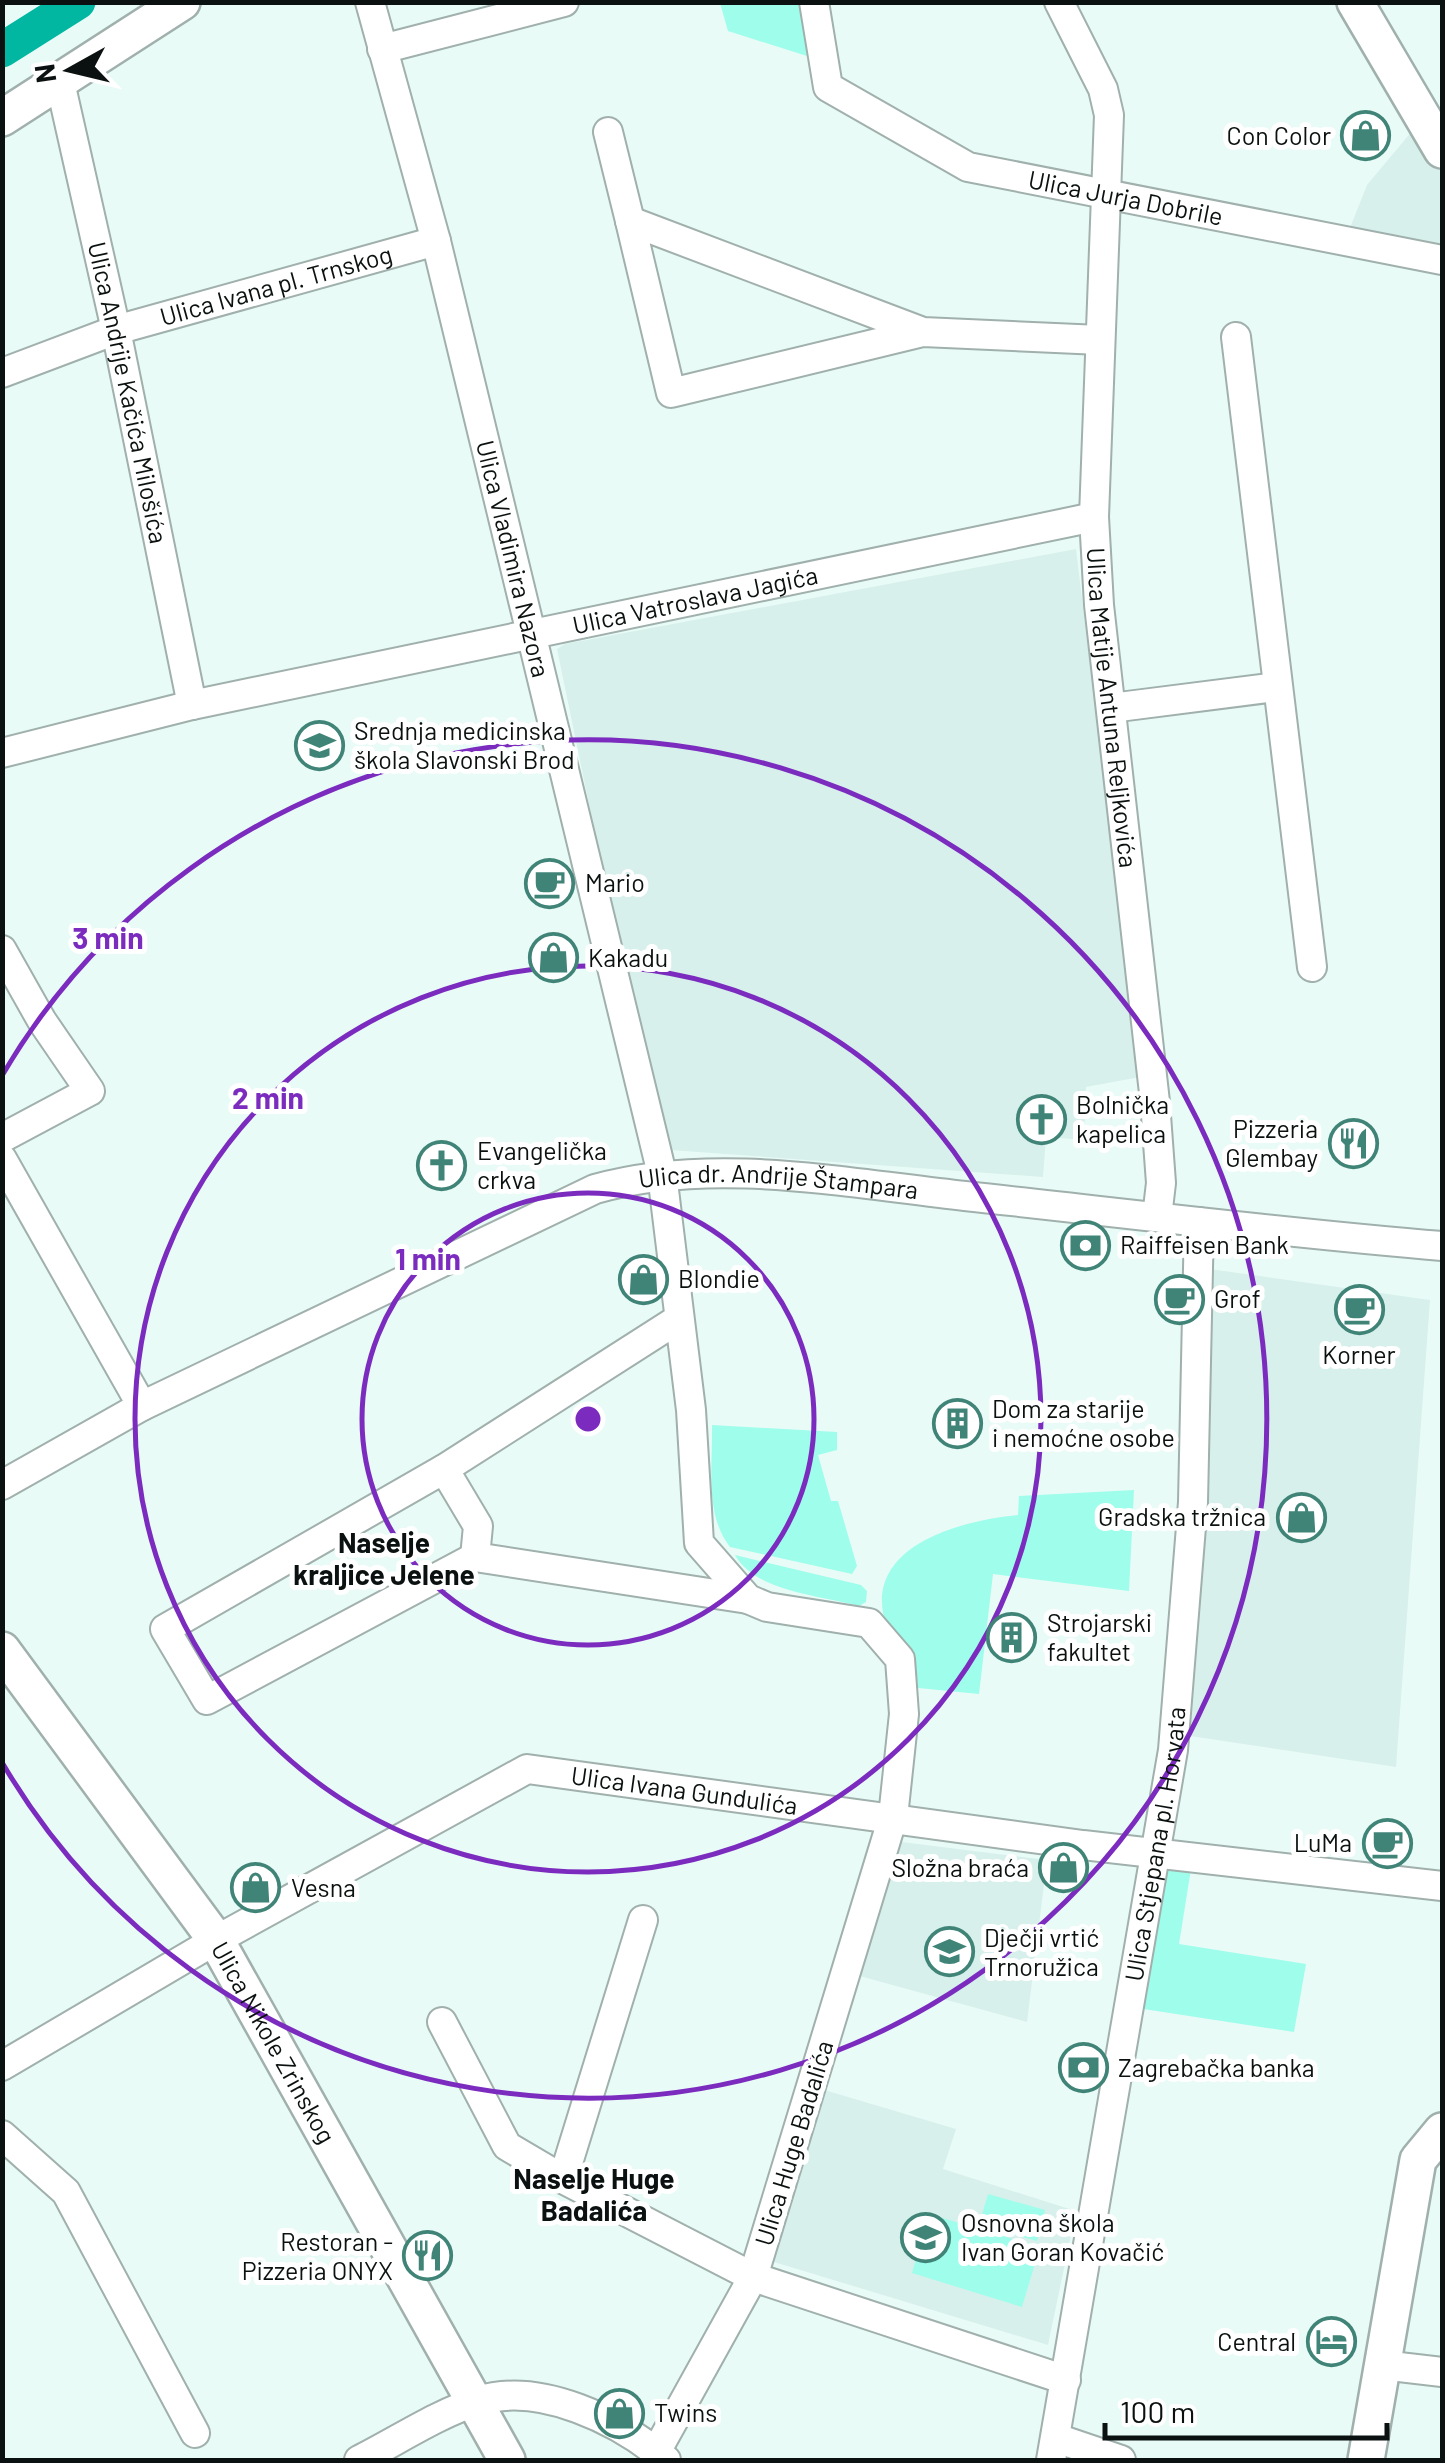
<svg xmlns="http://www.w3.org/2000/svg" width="1445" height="2463" viewBox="0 0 1445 2463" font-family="Barlow,sans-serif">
  <rect width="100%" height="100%" fill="#e9fbf7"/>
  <!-- built -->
  <g fill="#d7f0eb">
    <path d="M1413 130 1442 171V248L1348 233 1367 185Z"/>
    <path d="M1076 549 1140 1077 1086 1087 1084 1140 1046 1137 1043 1177 670 1150 604 877 557 649 565 644Z"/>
    <path d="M1210 1269 1430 1300 1396 1767 1170 1733Z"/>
    <path d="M902 1842 1047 1860 1027 2022 856 1975Z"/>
    <path d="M821 2089 956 2129 943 2169 1076 2211 1048 2345 774 2262Z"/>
  </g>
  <!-- green -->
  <g fill="#9ffdeb">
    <path d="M720 3H802L807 56 728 31Z"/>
    <path d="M712 1425 837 1432V1450L818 1455 831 1501H838L857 1566 852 1574 730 1547C704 1514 713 1465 712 1425Z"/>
    <path d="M1134 1490 1129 1591 993 1574 979 1694 908 1687C901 1663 887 1637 883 1613 871 1542 967 1520 1018 1515L1019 1496Z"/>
    <path d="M735 1555 861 1585 867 1591 866 1602 859 1606C824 1596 755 1592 735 1555Z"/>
    <path d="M1163 1866 1191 1869 1179 1944 1306 1964 1294 2032 1137 2008Z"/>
    <path d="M988 2194 1045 2210 1037 2241 979 2225Z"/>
    <path d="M929 2214 1040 2247 1022 2307 912 2273Z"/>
  </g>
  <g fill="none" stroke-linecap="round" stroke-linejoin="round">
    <!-- river -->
    <path stroke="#01b7a2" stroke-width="35" d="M2 50 78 2"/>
    <defs>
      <g id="minor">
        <path id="s1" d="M370 2 436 241 662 1174 691 1410 699 1543 748 1599 767 1607 869 1623 900 1659 904 1714 893 1817 753 2277 656 2452"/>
        <path id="s2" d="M814 2 828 87 968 167 1442 260"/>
        <path id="s3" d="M1059 2 1103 89 1109 115 1094 517 1099 605 1155 1102 1161 1183 1157 1217"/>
        <path d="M382 49 564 2"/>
        <path id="s4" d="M60 82 116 330 192 705"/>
        <path d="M608 132 630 221"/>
        <path d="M923 332 671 393 630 221 923 332 1100 340"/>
        <path d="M1236 337 1312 967"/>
        <path id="s5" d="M2 373 116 330 436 241"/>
        <path d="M1111 708 1276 687"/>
        <path id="s6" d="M2 753 192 705 1094 517"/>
        <path d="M2 950 42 1021 90 1091 2 1138"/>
        <path d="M2 1159 142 1406"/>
        <path d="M677 1320 444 1469 165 1629 207 1700 475 1557 748 1599"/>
        <path d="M444 1469 478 1526 475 1557"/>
        <path id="s7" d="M2 1485 142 1406 595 1189C713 1156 845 1183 965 1196 1124 1213 1283 1233 1442 1246"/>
        <path d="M442 2022 507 2146 563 2179 753 2277 1066 2380"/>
        <path id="s8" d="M2 2066 216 1940 527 1769 1083 1845 1442 1886"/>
        <path d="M2 2135 66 2192 195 2433"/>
        <path d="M563 2179 643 1920"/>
        <path d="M1382 2365 1442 2372"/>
        <path d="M1056 2438 1121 2460"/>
        <path d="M359 2460C397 2441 437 2414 478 2401 540 2381 620 2421 666 2460"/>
        <path id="s9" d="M1051 2460 1173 1750 1193 1502 1199 1222"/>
      </g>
      <g id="major">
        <path d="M1355 2 1442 150"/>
        <path d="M2 118 182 2"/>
        <path id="s10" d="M2 1650 216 1940 507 2460"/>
        <path d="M1366 2460 1418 2160 1442 2131"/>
      </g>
    </defs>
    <!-- minor casing -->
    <use href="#minor" stroke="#a0b0ac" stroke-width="32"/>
    <!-- major casing -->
    <use href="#major" stroke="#a0b0ac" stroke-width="40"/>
    <!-- minor -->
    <use href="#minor" stroke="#fff" stroke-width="28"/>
    <!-- major -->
    <use href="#major" stroke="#fff" stroke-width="35"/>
  </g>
  <!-- distance rings -->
  <g fill="none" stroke="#7b2cbf" stroke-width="5">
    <circle cx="588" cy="1419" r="226"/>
    <circle cx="588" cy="1419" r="453"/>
    <path d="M3 1074A679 679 0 1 1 3 1764"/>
  </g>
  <!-- icons -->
  <defs>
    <symbol id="shop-ring" viewBox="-11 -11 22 22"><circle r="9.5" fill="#fff" stroke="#408478" stroke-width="1.5"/><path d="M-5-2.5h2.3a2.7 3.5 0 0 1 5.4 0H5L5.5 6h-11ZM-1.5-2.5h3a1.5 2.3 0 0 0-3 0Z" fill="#408478"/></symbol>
    <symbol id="school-ring" viewBox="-11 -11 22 22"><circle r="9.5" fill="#fff" stroke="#408478" stroke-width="1.5"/><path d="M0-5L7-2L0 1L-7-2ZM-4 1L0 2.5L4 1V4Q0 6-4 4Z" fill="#408478"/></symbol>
    <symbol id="cafe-ring" viewBox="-11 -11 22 22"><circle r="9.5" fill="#fff" stroke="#408478" stroke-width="1.5"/><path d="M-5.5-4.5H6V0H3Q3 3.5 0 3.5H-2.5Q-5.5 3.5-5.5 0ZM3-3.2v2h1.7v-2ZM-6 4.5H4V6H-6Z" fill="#408478"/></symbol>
    <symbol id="church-ring" viewBox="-11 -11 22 22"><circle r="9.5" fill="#fff" stroke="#408478" stroke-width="1.5"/><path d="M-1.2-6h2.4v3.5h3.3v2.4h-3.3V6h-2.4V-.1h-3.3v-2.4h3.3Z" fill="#408478"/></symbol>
    <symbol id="restaurant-ring" viewBox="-11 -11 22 22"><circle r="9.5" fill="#fff" stroke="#408478" stroke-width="1.5"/><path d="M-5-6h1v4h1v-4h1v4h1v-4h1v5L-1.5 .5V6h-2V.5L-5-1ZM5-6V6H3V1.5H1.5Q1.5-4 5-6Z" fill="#408478"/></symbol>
    <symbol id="bank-ring" viewBox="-11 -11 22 22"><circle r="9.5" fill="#fff" stroke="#408478" stroke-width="1.5"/><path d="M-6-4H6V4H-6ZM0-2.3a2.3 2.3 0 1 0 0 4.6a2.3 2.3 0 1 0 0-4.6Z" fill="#408478"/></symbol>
    <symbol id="building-ring" viewBox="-11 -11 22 22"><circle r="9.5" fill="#fff" stroke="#408478" stroke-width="1.5"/><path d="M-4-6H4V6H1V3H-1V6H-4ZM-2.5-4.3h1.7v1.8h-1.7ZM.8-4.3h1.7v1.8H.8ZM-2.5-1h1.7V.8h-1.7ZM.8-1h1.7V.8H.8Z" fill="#408478"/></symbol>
    <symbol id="hotel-ring" viewBox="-11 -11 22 22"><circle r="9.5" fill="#fff" stroke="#408478" stroke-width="1.5"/><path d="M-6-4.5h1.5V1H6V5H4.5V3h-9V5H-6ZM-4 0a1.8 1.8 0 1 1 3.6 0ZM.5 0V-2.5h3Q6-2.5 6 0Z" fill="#408478"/></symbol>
  </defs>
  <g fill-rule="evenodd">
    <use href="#shop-ring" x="1338" y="108" width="55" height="55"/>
    <use href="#school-ring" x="292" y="718" width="55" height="55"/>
    <use href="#cafe-ring" x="522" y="856" width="55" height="55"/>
    <use href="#shop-ring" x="526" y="930" width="55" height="55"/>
    <use href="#church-ring" x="1014" y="1092" width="55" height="55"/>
    <use href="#restaurant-ring" x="1326" y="1116" width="55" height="55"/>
    <use href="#church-ring" x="414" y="1138" width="55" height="55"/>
    <use href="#bank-ring" x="1058" y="1218" width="55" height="55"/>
    <use href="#shop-ring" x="616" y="1252" width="55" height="55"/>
    <use href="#cafe-ring" x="1152" y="1272" width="55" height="55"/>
    <use href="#cafe-ring" x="1332" y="1282" width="55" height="55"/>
    <use href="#building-ring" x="930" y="1396" width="55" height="55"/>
    <use href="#shop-ring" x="1274" y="1490" width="55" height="55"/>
    <use href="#building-ring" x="984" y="1610" width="55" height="55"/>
    <use href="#cafe-ring" x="1360" y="1816" width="55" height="55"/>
    <use href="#shop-ring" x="1036" y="1840" width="55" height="55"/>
    <use href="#shop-ring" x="228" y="1860" width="55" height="55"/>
    <use href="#school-ring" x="922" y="1924" width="55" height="55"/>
    <use href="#bank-ring" x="1056" y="2040" width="55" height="55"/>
    <use href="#school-ring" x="898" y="2210" width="55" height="55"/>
    <use href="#restaurant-ring" x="400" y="2228" width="55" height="55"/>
    <use href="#hotel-ring" x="1304" y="2314" width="55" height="55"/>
    <use href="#shop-ring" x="592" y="2386" width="55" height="55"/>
  </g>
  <g text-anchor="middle" stroke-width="10" stroke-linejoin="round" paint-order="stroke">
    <!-- poi labels -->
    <g font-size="25" fill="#0b1110" stroke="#fff" text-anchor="start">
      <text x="1331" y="145" text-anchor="end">Con Color</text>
      <text x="354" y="740">Srednja medicinska<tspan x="354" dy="29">škola Slavonski Brod</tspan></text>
      <text x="585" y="892">Mario</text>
      <text x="588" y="967">Kakadu</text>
      <text x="1076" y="1114">Bolnička<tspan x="1076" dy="29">kapelica</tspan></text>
      <text x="1318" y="1138" text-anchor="end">Pizzeria<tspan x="1318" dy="29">Glembay</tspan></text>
      <text x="477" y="1160">Evangelička<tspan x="477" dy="29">crkva</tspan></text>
      <text x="1120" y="1254">Raiffeisen Bank</text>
      <text x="678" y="1288">Blondie</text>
      <text x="1214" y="1308">Grof</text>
      <text x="1359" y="1364" text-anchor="middle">Korner</text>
      <text x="992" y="1418">Dom za starije<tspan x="992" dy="29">i nemoćne osobe</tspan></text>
      <text x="1266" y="1526" text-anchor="end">Gradska tržnica</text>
      <text x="1047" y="1632">Strojarski<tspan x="1047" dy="29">fakultet</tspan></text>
      <text x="1352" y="1852" text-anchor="end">LuMa</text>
      <text x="1029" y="1877" text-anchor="end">Složna braća</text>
      <text x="291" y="1897">Vesna</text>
      <text x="984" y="1947">Dječji vrtić<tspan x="984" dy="29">Trnoružica</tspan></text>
      <text x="1118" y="2077">Zagrebačka banka</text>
      <text x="961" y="2232">Osnovna škola<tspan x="961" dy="29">Ivan Goran Kovačić</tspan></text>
      <text x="393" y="2251" text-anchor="end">Restoran -<tspan x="393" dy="29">Pizzeria ONYX</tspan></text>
      <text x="1296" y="2351" text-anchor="end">Central</text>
      <text x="654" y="2422">Twins</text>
    </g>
    <!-- street labels -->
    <g font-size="25" fill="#0b1110" stroke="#fff">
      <text dy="9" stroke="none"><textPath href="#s2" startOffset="408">Ulica Jurja Dobrile</textPath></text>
      <text dy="9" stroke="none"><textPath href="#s5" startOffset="288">Ulica Ivana pl. Trnskog</textPath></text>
      <text dy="9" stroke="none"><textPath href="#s4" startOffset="318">Ulica Andrije Kačića Milošića</textPath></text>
      <text dy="9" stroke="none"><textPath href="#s1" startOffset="575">Ulica Vladimira Nazora</textPath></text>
      <text dy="9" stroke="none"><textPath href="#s6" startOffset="710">Ulica Vatroslava Jagića</textPath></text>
      <text dy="9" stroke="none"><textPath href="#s3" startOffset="718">Ulica Matije Antuna Reljkovića</textPath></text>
      <text dy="9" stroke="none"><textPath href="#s7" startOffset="848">Ulica dr. Andrije Štampara</textPath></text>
      <text dy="9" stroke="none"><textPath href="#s8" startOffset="762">Ulica Ivana Gundulića</textPath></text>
      <text dy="9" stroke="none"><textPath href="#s9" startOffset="625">Ulica Stjepana pl. Horvata</textPath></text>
      <text dy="9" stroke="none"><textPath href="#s10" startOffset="478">Ulica Nikole Zrinskog</textPath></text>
      <text transform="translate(794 2143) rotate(-73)" y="9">Ulica Huge Badalića</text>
    </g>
    <!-- neighbourhood labels -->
    <g font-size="28" font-weight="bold" fill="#0b1110" stroke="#fff">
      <text x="384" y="1553">Naselje<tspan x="384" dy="32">kraljice Jelene</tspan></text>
      <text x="594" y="2189">Naselje Huge<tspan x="594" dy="32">Badalića</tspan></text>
    </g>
  </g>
  <circle cx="588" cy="1419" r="15" fill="#7b2cbf" stroke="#fff" stroke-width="5"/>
  <g font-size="30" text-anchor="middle" font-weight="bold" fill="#7b2cbf" stroke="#fff" stroke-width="10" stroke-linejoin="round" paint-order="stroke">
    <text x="108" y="949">3 min</text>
    <text x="268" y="1109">2 min</text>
    <text x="428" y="1270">1 min</text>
  </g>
  <!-- border -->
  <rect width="1445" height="2463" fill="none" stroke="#0b1110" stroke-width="10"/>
  <!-- north arrow -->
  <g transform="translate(70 70) rotate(262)" stroke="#ffffff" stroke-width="8" paint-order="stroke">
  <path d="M0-8L18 38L0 25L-18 38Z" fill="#0b1110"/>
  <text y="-15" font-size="28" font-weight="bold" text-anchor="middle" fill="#0b1110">N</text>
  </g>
  <!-- scale -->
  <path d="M1105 2423v15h282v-15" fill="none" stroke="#0b1110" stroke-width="5"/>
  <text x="1120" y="2423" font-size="30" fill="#0b1110" stroke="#ffffff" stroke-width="8" paint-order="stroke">100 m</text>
</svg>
